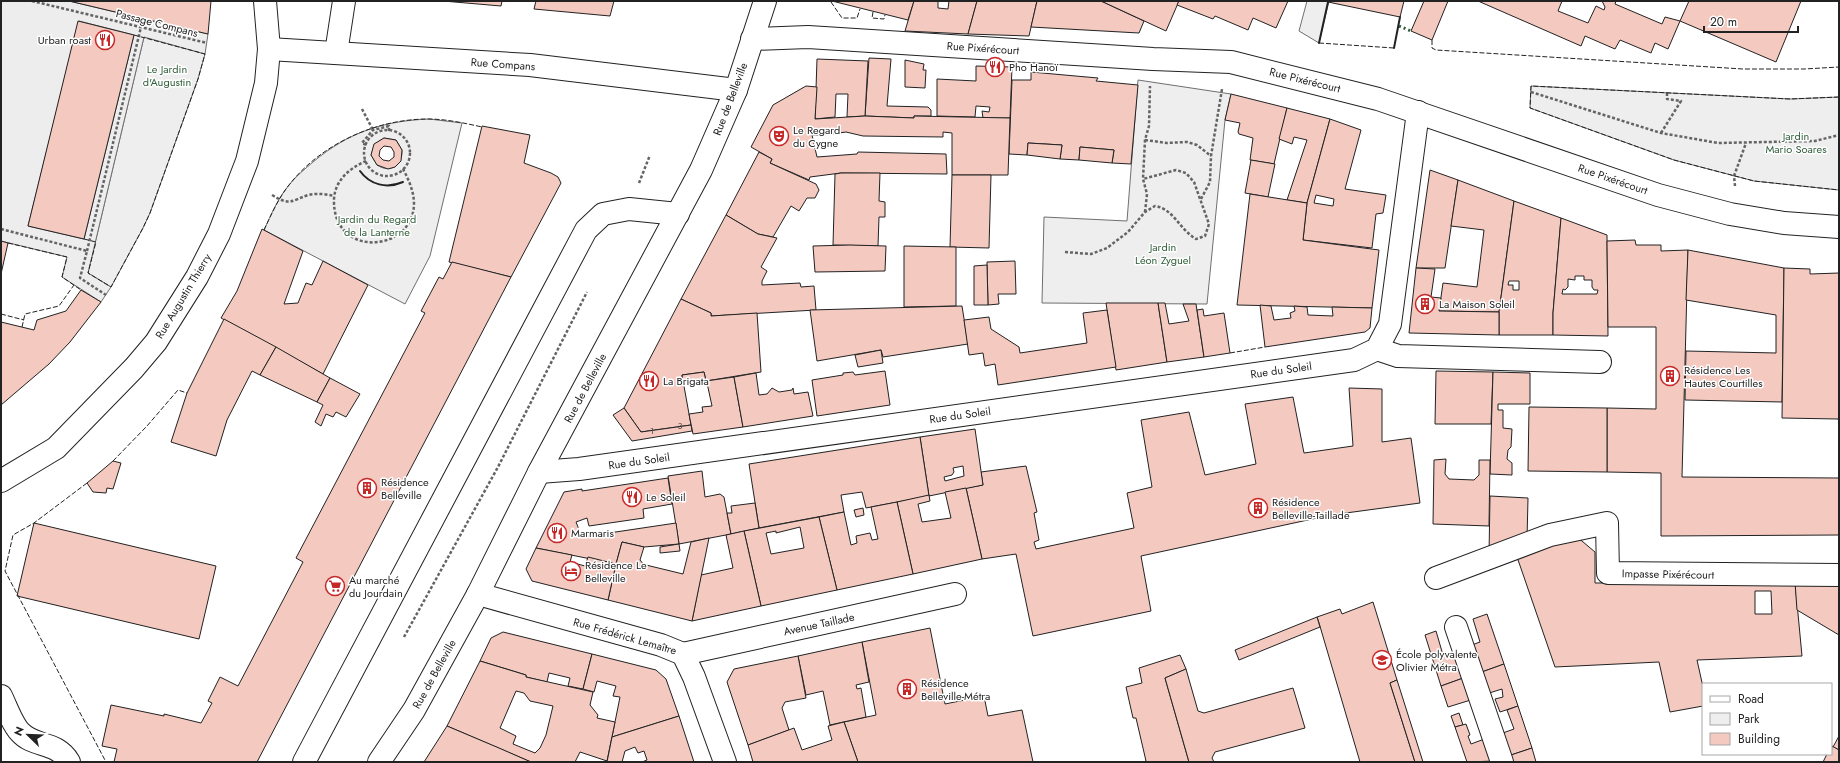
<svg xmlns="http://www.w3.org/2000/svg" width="1840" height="763" viewBox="0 0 1840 763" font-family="Jost,sans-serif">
  <rect width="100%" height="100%" fill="#fff"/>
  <!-- green -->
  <g fill="#eee" stroke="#6f6f6f" fill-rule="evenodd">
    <path d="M1307 1H1329L1319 43 1299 31Z"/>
    <path d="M144 37 205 54 198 79 150 213 143 228 111 287 88 273Z"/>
    <path d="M1138 80 1231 94 1225 120 1207 304 1042 303 1044 217 1127 221Z"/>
    <path d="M1531 86 1790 99 1839 97V190L1754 181 1674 160 1530 108Z"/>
    <path d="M429 119 462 123 430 256 405 304 264 230C271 215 278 198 289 185 296 176 305 169 313 162 349 132 383 121 429 119ZM384 138 396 140 402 150C403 165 390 174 377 165L371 155 375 144Z"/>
  </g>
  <!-- parking -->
  <path fill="#ededed" stroke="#6f6f6f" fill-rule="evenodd" d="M1 1H69L208 34 205 54 144 37 88 273 111 287 101 302 62 277 67 257 1 241ZM79 21 134 35 84 239 28 226Z"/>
  <!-- building -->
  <g fill="#f3c9c0" stroke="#222" fill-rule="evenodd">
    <path d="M69 1H211L208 34Z"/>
    <path d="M443 1H502L501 6Z"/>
    <path d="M536 1H614L610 16 534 9Z"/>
    <path d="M832 1H914L908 20Z"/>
    <path d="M914 1H938V8L948 9 949 1H977L968 34 905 31Z"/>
    <path d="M977 1H1037L1029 36 968 34Z"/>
    <path d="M1037 1H1101L1144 21 1139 33 1031 27Z"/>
    <path d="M1101 1H1179L1166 31Z"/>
    <path d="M1179 1H1288L1276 28 1253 18 1248 30 1215 16 1213 19 1177 5Z"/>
    <path d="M1329 1H1404L1400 17 1328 2Z"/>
    <path d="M1424 1H1448L1432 40 1411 31Z"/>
    <path d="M1478 1H1562L1558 11 1588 23 1596 6 1604 10 1605 7 1602 1H1616L1615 4 1662 24 1665 17 1680 21 1668 49 1655 43 1651 53 1620 40 1615 49 1585 36 1581 46Z"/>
    <path d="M1689 1H1801L1776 62 1680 21Z"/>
    <path d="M78 21 134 35 84 239 28 226Z"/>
    <path d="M869 58 891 59 887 106 928 107 931 110V116H914V118L865 116Z"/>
    <path d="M817 59 868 61 865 116 847 117 848 94H836L835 117 815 119Z"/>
    <path d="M905 60 924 64 923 70H926L925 88 905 87Z"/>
    <path d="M976 66 1012 67 1010 118H983L982 111 989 112 990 107 976 106 975 117 937 116V79L976 81Z"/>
    <path d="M1031 72 1098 78 1096 81 1138 85 1131 164 1112 163 1114 150 1080 147 1079 160 1060 159 1062 145 1028 143 1027 155 1009 154 1012 80H1031Z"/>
    <path d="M806 86 817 87 815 119 865 116 914 118V116L1010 118 1008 175H952V133L943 132V137L863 136 846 132 832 134 831 131 825 135H812L817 157 857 154 858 152 946 154 947 174 841 173 810 177 809 180 770 163 772 159 751 147 773 105Z"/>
    <path d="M1231 94 1287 108 1274 164 1250 160 1253 138 1239 134 1238 132 1240 123 1225 120Z"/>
    <path d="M1287 108 1330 119 1307 203 1287 200 1307 140 1294 137 1292 144 1279 139Z"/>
    <path d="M1330 119 1361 130 1345 189 1386 195 1383 213 1376 214 1372 248 1303 240 1307 203ZM1316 195 1334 199 1333 206 1314 203Z"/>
    <path d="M482 126 530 135 524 163 551 173 558 177 561 183 511 277 449 262Z"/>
    <path d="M384 138 396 140 402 150 401 161 395 167 388 169 377 165 371 155 374 144ZM384 146 391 147 394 152V157L389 161 383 160 379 156 380 150Z"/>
    <path d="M1028 143 1062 145 1060 159 1027 155Z"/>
    <path d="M1080 147 1114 150 1112 163 1079 160Z"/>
    <path d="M759 152 772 159 770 163 816 184 819 190 815 198H807L799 211 791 206 773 237 758 234 726 215Z"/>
    <path d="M1251 160 1275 164 1268 197 1245 193Z"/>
    <path d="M1430 170 1458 180 1445 268H1416Z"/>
    <path d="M841 173H880L879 201 885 202V217H879L878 246 833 245 835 174Z"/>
    <path d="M952 175H991L989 248 950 247Z"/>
    <path d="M1458 180 1514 201 1499 312 1439 311 1443 283 1477 287 1484 230 1451 226Z"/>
    <path d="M1250 194 1307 203 1303 240 1379 250 1372 308 1237 305Z"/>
    <path d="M1514 201 1561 218 1553 313V335H1499V312ZM1509 281H1519V290H1513V285H1508Z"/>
    <path d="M726 215 758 234 777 238 761 267 767 271 762 281V285L800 283 801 287 814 286 816 310 711 316V313L681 299Z"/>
    <path d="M1561 218 1607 235 1608 336 1553 335V313ZM1575 276H1584V280H1592V287L1594 290H1598L1597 294H1562L1563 289 1565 290 1568 287V279L1575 280Z"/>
    <path d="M262 229 303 251 284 304 298 303 306 283 312 285 323 261 368 285 323 374 221 318 237 291Z"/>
    <path d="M1635 240 1636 245H1661V251L1688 250 1682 477 1839 478V535L1661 536V473L1607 472V408L1656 409V327H1608L1607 241Z"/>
    <path d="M1 241 8 243 1 274Z"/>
    <path d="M850 245 886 246 885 271 815 272 813 246Z"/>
    <path d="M904 246 956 247V306L904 307Z"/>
    <path d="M1688 250 1784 268 1782 402 1685 400 1686 351 1776 353V315L1686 300Z"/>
    <path d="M1015 261 1016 294H998L999 304 988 305 987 262Z"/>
    <path d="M452 262 511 277 257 762H114L117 749 102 746 111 705 164 716V714L201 723 212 703 208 701 220 677 238 686 303 562 296 558 425 313 421 311 439 277 443 279Z"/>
    <path d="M987 265 988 305H974V266Z"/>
    <path d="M1416 268 1435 269 1431 297 1441 298 1439 311 1499 312V335L1409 333Z"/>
    <path d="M1784 268 1810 269V274L1839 273V422L1838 419 1782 418Z"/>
    <path d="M81 290 101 302 70 342 49 364 1 405V322L34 330 37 320 66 311Z"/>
    <path d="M681 299 711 313V316L757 313 761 372 706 381 704 372 682 375 691 425 641 432 624 408Z"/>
    <path d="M1106 303H1158L1167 362 1116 370Z"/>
    <path d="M1158 303H1165L1169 324 1189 321 1183 304H1196L1204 357 1167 362Z"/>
    <path d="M1260 305 1271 306 1274 320 1291 318 1290 313 1295 311 1294 306 1307 307 1308 315 1333 316 1332 307 1372 308 1370 328 1365 332 1265 347Z"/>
    <path d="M962 306 968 344 883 357 881 350 817 361 810 310Z"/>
    <path d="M1203 309 1204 316 1224 313 1230 353 1204 357 1197 310Z"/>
    <path d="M1107 310 1116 367 998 385 995 364 985 366 983 353 969 355 964 320 989 317 991 329 1019 347 1020 353 1087 343 1083 313Z"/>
    <path d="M224 319 276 347 260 375 252 371 227 420 216 456 171 442 187 393Z"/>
    <path d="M276 347 330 378 317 402 260 375Z"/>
    <path d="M881 350 883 363 858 367 855 355Z"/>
    <path d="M885 371 890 405 817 416 812 380 843 375V373L853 372 855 375Z"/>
    <path d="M1436 371 1493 372 1491 424H1435Z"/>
    <path d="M704 372 706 381 734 377 743 427 693 434 689 414 703 412 702 407 712 406 707 383 695 385 694 380 683 381 682 375Z"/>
    <path d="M1493 372 1530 373V404H1498V410H1503V428L1512 429 1511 447 1508 450 1507 459 1512 463V475L1490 474Z"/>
    <path d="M756 373 759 395 767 394 772 388 779 392 792 390 793 388 794 394 808 392 813 416 743 427 734 377Z"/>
    <path d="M330 378 360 394 346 417 336 412 333 417 326 414 321 426 315 422 323 405 317 402Z"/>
    <path d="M1349 388 1382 389V442L1411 438 1420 503 1331 515 1141 556 1151 611 1033 636 1016 554 982 559 966 488 983 485 981 472 1026 466 1037 512 1034 513 1039 540 1034 542 1036 549 1134 528 1127 493 1152 487 1141 420 1189 412 1205 475 1256 464 1245 404 1293 397 1304 453 1353 446Z"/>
    <path d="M1529 407 1607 408V472L1528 471Z"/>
    <path d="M624 408 641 432 691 425 692 431 632 441 613 415Z"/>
    <path d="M975 429 983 485 929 496 920 437ZM963 466 964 476 945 481 944 477 952 475 954 472 953 468Z"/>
    <path d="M920 437 929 496 866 508 862 492 841 495 844 512 759 528 749 464Z"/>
    <path d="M1446 459 1445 474 1449 479 1474 480 1479 475V460H1490L1489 526 1433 524 1434 460Z"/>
    <path d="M113 461 121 463 113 489 107 488 106 493 93 492 87 483Z"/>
    <path d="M702 471 705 497 720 494 724 497 731 534 679 544 668 476Z"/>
    <path d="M668 478 672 504 643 509 644 518 589 526 587 518 576 522 582 537 676 523 679 544 644 547 622 542 616 564 536 548 564 492 582 489V491Z"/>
    <path d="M966 488 982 559 913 574 897 502 929 495 930 501 918 504 922 522 951 518 945 492Z"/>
    <path d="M1490 496 1528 498 1527 540 1489 555Z"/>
    <path d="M897 502 913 574 837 590 819 517 844 512 851 545 857 543 856 536 870 533 872 540 878 539 871 507Z"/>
    <path d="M755 503 759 528 731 534 727 513H732L731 506Z"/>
    <path d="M863 508 864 515 856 517 854 510Z"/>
    <path d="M819 517 837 590 761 606 744 531ZM800 527 804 548 771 554 766 533 776 531V533Z"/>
    <path d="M34 523 216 566 199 639 17 596Z"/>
    <path d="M744 531 761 606 692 621 701 575 733 568 726 535Z"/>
    <path d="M1576 536 1595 552V583L1795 582 1802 656 1697 660 1703 687V706L1670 712 1659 662 1555 667 1516 554ZM1755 591H1771L1772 614H1755Z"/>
    <path d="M709 538 692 621 608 600 616 564 622 542 644 547 640 560 645 566 646 565 683 574 691 542Z"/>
    <path d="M679 544 680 551 660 553V547Z"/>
    <path d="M536 548 572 555 570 562 585 566 588 557 616 564 608 600 532 581 526 569Z"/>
    <path d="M1795 582H1833L1839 586V635L1797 610Z"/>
    <path d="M1373 602 1397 680 1390 683 1415 762H1360L1319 623 1317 617 1340 609 1342 614Z"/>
    <path d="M1487 614 1504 664 1479 673 1469 646 1480 642 1473 619Z"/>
    <path d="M1317 617 1320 627 1239 660 1235 650Z"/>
    <path d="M930 628 945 704 984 696 988 716 1022 710 1033 762H858L844 722 876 715 862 642Z"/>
    <path d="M1436 631 1443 655 1458 651 1466 677 1441 686 1425 635Z"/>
    <path d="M503 632 592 654 583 689 568 686 570 678 549 673 547 682 526 677V675L480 661 491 638Z"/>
    <path d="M862 642 869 682 856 685 857 689 861 688 866 717 830 725 823 691 806 695 798 656Z"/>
    <path d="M592 654 656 670 666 679 679 716 612 737 620 697 613 696 616 686 597 681 594 692 583 689Z"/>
    <path d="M1180 655 1186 669 1165 678 1189 762H1144L1146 761 1136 718H1133L1126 687 1142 683 1139 668Z"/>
    <path d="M798 656 806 698 785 702 782 708 789 730 748 745 727 682 734 669Z"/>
    <path d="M480 661 526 675V677L593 692 590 705 598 715 597 718 615 722 607 761 580 752 575 762H531L447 726ZM516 691 524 693 530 701 553 706 546 735 540 748 535 753 513 744 516 736 500 728Z"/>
    <path d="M1504 664 1518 706 1500 712 1495 699 1503 697 1502 689 1486 694 1479 673Z"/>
    <path d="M1186 669 1198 711 1204 713 1293 688 1305 728 1215 752 1212 758 1214 762H1189L1165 678Z"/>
    <path d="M1466 677 1474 699 1448 707 1441 686Z"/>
    <path d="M1397 680 1423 762H1415L1390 683Z"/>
    <path d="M1518 706 1532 748 1508 756 1500 734 1514 729 1507 710Z"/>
    <path d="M1459 713 1463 725 1455 727 1451 716Z"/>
    <path d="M679 716 694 762H642L647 760 644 751 638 753 635 747 625 751 622 762H607L612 737Z"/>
    <path d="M844 722 858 762H753L748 745 794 728 802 750 832 740 828 726Z"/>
    <path d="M1466 724 1470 735 1468 736 1471 744 1487 738 1494 761 1467 762 1455 727Z"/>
    <path d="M447 726 499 748 531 762H424Z"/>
    <path d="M1839 736V750L1833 747Z"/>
    <path d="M1832 746 1839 750V762H1823L1827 754H1831Z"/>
    <path d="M1532 748 1536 762H1509L1508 756Z"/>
  </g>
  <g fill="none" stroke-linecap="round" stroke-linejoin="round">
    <defs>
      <g id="minor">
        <path d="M752 39 808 37 1153 59 1231 62 1378 99 1658 195 1730 214 1784 223 1839 227"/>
        <path d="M269 49 530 65 736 90"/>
        <path d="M336 53 344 1"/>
        <path d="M1377 349 1398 356 1600 362"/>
        <path d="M539 472 579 469 1354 360 1377 349 1390 324 1418 112"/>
        <path d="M1 481 56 448 134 368 156 342 197 277 219 234 247 161 266 83 269 49 265 1"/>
        <path d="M1436 578 1550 535 1607 523 1608 573 1839 575"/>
        <path d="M478 594 661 645 683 654 694 677 725 762"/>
        <path d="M1456 627 1502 762"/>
        <path d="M683 654 955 594"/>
        <path d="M1 696C6 706 12 724 20 732 34 748 56 740 69 762"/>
        <path d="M304 762 586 230 603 214 629 209 678 214"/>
      </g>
      <path id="major" d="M379 762 414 710 478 594 539 472 701 170 736 90 765 1"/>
    </defs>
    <!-- minor casing -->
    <use href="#minor" stroke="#222" stroke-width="24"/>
    <!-- major casing -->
    <use href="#major" stroke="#222" stroke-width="24"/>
    <!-- path -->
    <g stroke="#646464" stroke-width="2.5" stroke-dasharray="3 2" stroke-linecap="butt">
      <path d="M32 1 207 43"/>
      <path d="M1531 92 1661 133 1718 143 1815 141 1839 135"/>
      <path d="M362 109 373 130"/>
      <circle cx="387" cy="153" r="23"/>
      <path d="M1661 133 1681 101 1667 99V92"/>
      <path d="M1145 140 1167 143 1187 142 1197 145 1211 156"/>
      <path d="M366 145 362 143 373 130 389 126V131"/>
      <path d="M366 161C350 168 335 180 334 199 332 259 413 253 414 204 414 192 409 180 403 169"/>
      <path d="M639 183 650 155"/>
      <path d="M1735 186 1734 176 1746 143"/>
      <path d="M272 195C290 206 291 201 308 195 317 193 326 194 334 196"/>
      <path d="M1201 199 1210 182 1211 156 1222 89"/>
      <path d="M1145 212 1147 194 1143 179 1145 140 1149 126 1150 86"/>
      <path d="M1 229 87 251 80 278 106 295"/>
      <path d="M87 251 141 27"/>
      <path d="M1065 252 1091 254 1107 248 1128 232 1145 212 1155 206C1174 209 1179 229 1196 239L1205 236 1209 224 1194 182 1186 173 1176 170 1143 179"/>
      <path d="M404 637 498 467 587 292"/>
    </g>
    <!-- minor -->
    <use href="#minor" stroke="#fff" stroke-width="22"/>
    <!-- major -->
    <use href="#major" stroke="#fff" stroke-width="22"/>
    <!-- hedge -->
    <path stroke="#2f5e38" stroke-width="3" stroke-dasharray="2 3" stroke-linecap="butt" d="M1399 26 1411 31"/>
    <!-- fence -->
    <g stroke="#222" stroke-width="1" stroke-dasharray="5 2" stroke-linecap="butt">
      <path d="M831 2 842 18H857L860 9"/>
      <path d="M873 12 872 18 884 19 885 15"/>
      <path d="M1432 40V48L1436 50 1743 69H1804L1839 67"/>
      <path d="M1319 43 1394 48"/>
      <path d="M1839 97 1790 99 1531 86 1530 108 1674 160 1754 181 1839 190"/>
      <path d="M264 230C271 215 278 199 289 185 321 144 376 119 428 119 446 119 464 123 482 127"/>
      <path d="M84 239 96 242 88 273 111 287 143 228 150 213 198 79 205 54 134 35"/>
      <path d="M8 243 67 257 62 277 81 290"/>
      <path d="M1 314 24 320"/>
      <path d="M22 327 25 314 59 306 74 285"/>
      <path d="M1230 353 1265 347"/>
      <path d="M113 461 147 426 178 390 187 393"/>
      <path d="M87 483 34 523 13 535 5 571 106 762"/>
    </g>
    <!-- wall -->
    <g stroke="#222" stroke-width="2">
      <path d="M1319 43 1328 2"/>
      <path d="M1394 48 1400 17"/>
      <path d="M360 171C370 185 387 189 403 182"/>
    </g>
  </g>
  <!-- icons -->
  <defs>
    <symbol id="restaurant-ring" viewBox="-11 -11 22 22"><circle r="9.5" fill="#fff" stroke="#c62828" stroke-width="1.5"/><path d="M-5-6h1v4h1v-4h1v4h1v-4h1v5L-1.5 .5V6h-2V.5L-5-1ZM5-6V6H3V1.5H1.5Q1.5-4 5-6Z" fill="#c62828"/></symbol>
    <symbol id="theatre-ring" viewBox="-11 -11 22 22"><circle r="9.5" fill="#fff" stroke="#c62828" stroke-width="1.5"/><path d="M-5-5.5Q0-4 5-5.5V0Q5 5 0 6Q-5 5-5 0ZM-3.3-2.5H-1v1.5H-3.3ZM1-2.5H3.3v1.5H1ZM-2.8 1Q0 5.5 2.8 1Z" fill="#c62828"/></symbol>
    <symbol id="building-ring" viewBox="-11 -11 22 22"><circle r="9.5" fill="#fff" stroke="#c62828" stroke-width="1.5"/><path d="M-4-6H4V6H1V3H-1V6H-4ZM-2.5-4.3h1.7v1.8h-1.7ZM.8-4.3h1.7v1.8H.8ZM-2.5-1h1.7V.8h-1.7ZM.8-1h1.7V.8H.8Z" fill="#c62828"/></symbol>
    <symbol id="hotel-ring" viewBox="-11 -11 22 22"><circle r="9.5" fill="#fff" stroke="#c62828" stroke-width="1.5"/><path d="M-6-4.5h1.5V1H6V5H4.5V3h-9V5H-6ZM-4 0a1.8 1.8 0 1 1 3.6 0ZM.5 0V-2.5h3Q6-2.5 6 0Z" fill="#c62828"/></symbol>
    <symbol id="supermarket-ring" viewBox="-11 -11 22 22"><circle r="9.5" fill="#fff" stroke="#c62828" stroke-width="1.5"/><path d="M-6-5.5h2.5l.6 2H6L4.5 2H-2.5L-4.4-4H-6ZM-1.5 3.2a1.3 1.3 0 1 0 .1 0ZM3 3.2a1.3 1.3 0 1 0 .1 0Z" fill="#c62828"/></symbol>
    <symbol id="school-ring" viewBox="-11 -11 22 22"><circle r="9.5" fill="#fff" stroke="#c62828" stroke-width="1.5"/><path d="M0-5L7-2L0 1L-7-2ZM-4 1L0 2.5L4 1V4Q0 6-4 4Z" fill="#c62828"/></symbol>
  </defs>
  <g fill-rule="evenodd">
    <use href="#restaurant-ring" x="94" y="29" width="22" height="22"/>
    <use href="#restaurant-ring" x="984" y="56" width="22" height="22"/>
    <use href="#theatre-ring" x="768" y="125" width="22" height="22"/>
    <use href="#building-ring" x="1414" y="293" width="22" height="22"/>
    <use href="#building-ring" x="1659" y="365" width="22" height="22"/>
    <use href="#restaurant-ring" x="638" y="370" width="22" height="22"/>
    <use href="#building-ring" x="356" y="477" width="22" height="22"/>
    <use href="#restaurant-ring" x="621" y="486" width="22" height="22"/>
    <use href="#building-ring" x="1247" y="497" width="22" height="22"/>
    <use href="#restaurant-ring" x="546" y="522" width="22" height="22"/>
    <use href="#hotel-ring" x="560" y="560" width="22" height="22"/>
    <use href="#supermarket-ring" x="324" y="575" width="22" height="22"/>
    <use href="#school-ring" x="1371" y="649" width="22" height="22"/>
    <use href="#building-ring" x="896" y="678" width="22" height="22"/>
  </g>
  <g text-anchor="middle" stroke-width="3" stroke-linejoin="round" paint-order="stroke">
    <!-- number labels -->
    <g font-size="9" fill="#564c4a">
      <text x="680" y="429">3</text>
      <text x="652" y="434">1</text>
    </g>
    <!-- street labels -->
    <g font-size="11" fill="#222" stroke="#fff">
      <text transform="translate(157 23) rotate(14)" y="4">Passage Compans</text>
      <text transform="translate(983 48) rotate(4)" y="4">Rue Pixérécourt</text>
      <text transform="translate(503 64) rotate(4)" y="4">Rue Compans</text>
      <text transform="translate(1305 80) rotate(14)" y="4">Rue Pixérécourt</text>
      <text transform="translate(730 99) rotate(-69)" y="4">Rue de Belleville</text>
      <text transform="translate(1613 179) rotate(19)" y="4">Rue Pixérécourt</text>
      <text transform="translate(183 296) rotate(-59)" y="4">Rue Augustin Thierry</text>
      <text transform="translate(1281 370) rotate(-8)" y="4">Rue du Soleil</text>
      <text transform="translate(585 388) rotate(-62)" y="4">Rue de Belleville</text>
      <text transform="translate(960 415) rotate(-8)" y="4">Rue du Soleil</text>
      <text transform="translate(639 461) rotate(-8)" y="4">Rue du Soleil</text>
      <text transform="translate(1668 574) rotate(1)" y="4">Impasse Pixérécourt</text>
      <text transform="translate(819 624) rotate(-12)" y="4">Avenue Taillade</text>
      <text transform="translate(625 636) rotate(16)" y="4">Rue Frédérick Lemaître</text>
      <text transform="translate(434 674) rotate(-61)" y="4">Rue de Belleville</text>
    </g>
    <!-- poi labels -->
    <g font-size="11" fill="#222" stroke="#fff" text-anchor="start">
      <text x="91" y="44" text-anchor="end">Urban roast</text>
      <text x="1009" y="71">Pho Hanoï</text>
      <text x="793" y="134">Le Regard<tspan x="793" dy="13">du Cygne</tspan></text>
      <text x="1439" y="308">La Maison Soleil</text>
      <text x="1684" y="374">Résidence Les<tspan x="1684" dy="13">Hautes Courtilles</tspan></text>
      <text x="663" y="385">La Brigata</text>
      <text x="381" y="486">Résidence<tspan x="381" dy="13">Belleville</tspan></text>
      <text x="646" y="501">Le Soleil</text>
      <text x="1272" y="506">Résidence<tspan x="1272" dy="13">Belleville-Taillade</tspan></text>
      <text x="571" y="537">Marmaris</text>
      <text x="585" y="569">Résidence Le<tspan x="585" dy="13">Belleville</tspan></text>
      <text x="349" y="584">Au marché<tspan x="349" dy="13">du Jourdain</tspan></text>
      <text x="1396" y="658">École polyvalente<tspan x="1396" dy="13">Olivier Métra</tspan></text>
      <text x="921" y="687">Résidence<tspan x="921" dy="13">Belleville-Métra</tspan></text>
    </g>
    <!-- park labels -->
    <g font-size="11" fill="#2f5e38" stroke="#fff">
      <text x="167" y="73">Le Jardin<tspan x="167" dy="13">d'Augustin</tspan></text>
      <text x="1796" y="140">Jardin<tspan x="1796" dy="13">Mario Soares</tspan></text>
      <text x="377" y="223">Jardin du Regard<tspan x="377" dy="13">de la Lanterne</tspan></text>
      <text x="1163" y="251">Jardin<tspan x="1163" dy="13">Léon Zyguel</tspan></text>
    </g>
  </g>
  <!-- border -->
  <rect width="1840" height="763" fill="none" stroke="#222222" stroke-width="4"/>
  <!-- legend -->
  <rect x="1702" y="683" width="130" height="72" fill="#ffffff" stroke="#a7a7a7"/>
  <rect x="1710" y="696" width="20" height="6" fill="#ffffff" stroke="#a7a7a7"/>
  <text x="1738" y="703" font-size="12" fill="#222222">Road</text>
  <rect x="1710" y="713" width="20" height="12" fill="#eeeeee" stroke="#a7a7a7"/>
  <text x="1738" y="723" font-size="12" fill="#222222">Park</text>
  <rect x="1710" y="733" width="20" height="12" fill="#f3c9c0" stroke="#a7a7a7"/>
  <text x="1738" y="743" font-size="12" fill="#222222">Building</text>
  <!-- north arrow -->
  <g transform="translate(28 735) rotate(293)" stroke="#ffffff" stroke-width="3" paint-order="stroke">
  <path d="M0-3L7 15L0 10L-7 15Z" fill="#222222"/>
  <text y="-6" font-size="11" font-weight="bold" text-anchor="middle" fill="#222222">N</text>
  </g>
  <!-- scale -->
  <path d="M1704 26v6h94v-6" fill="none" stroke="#222222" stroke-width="2"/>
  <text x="1710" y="26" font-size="12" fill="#222222" stroke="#ffffff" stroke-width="3" paint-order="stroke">20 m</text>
</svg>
